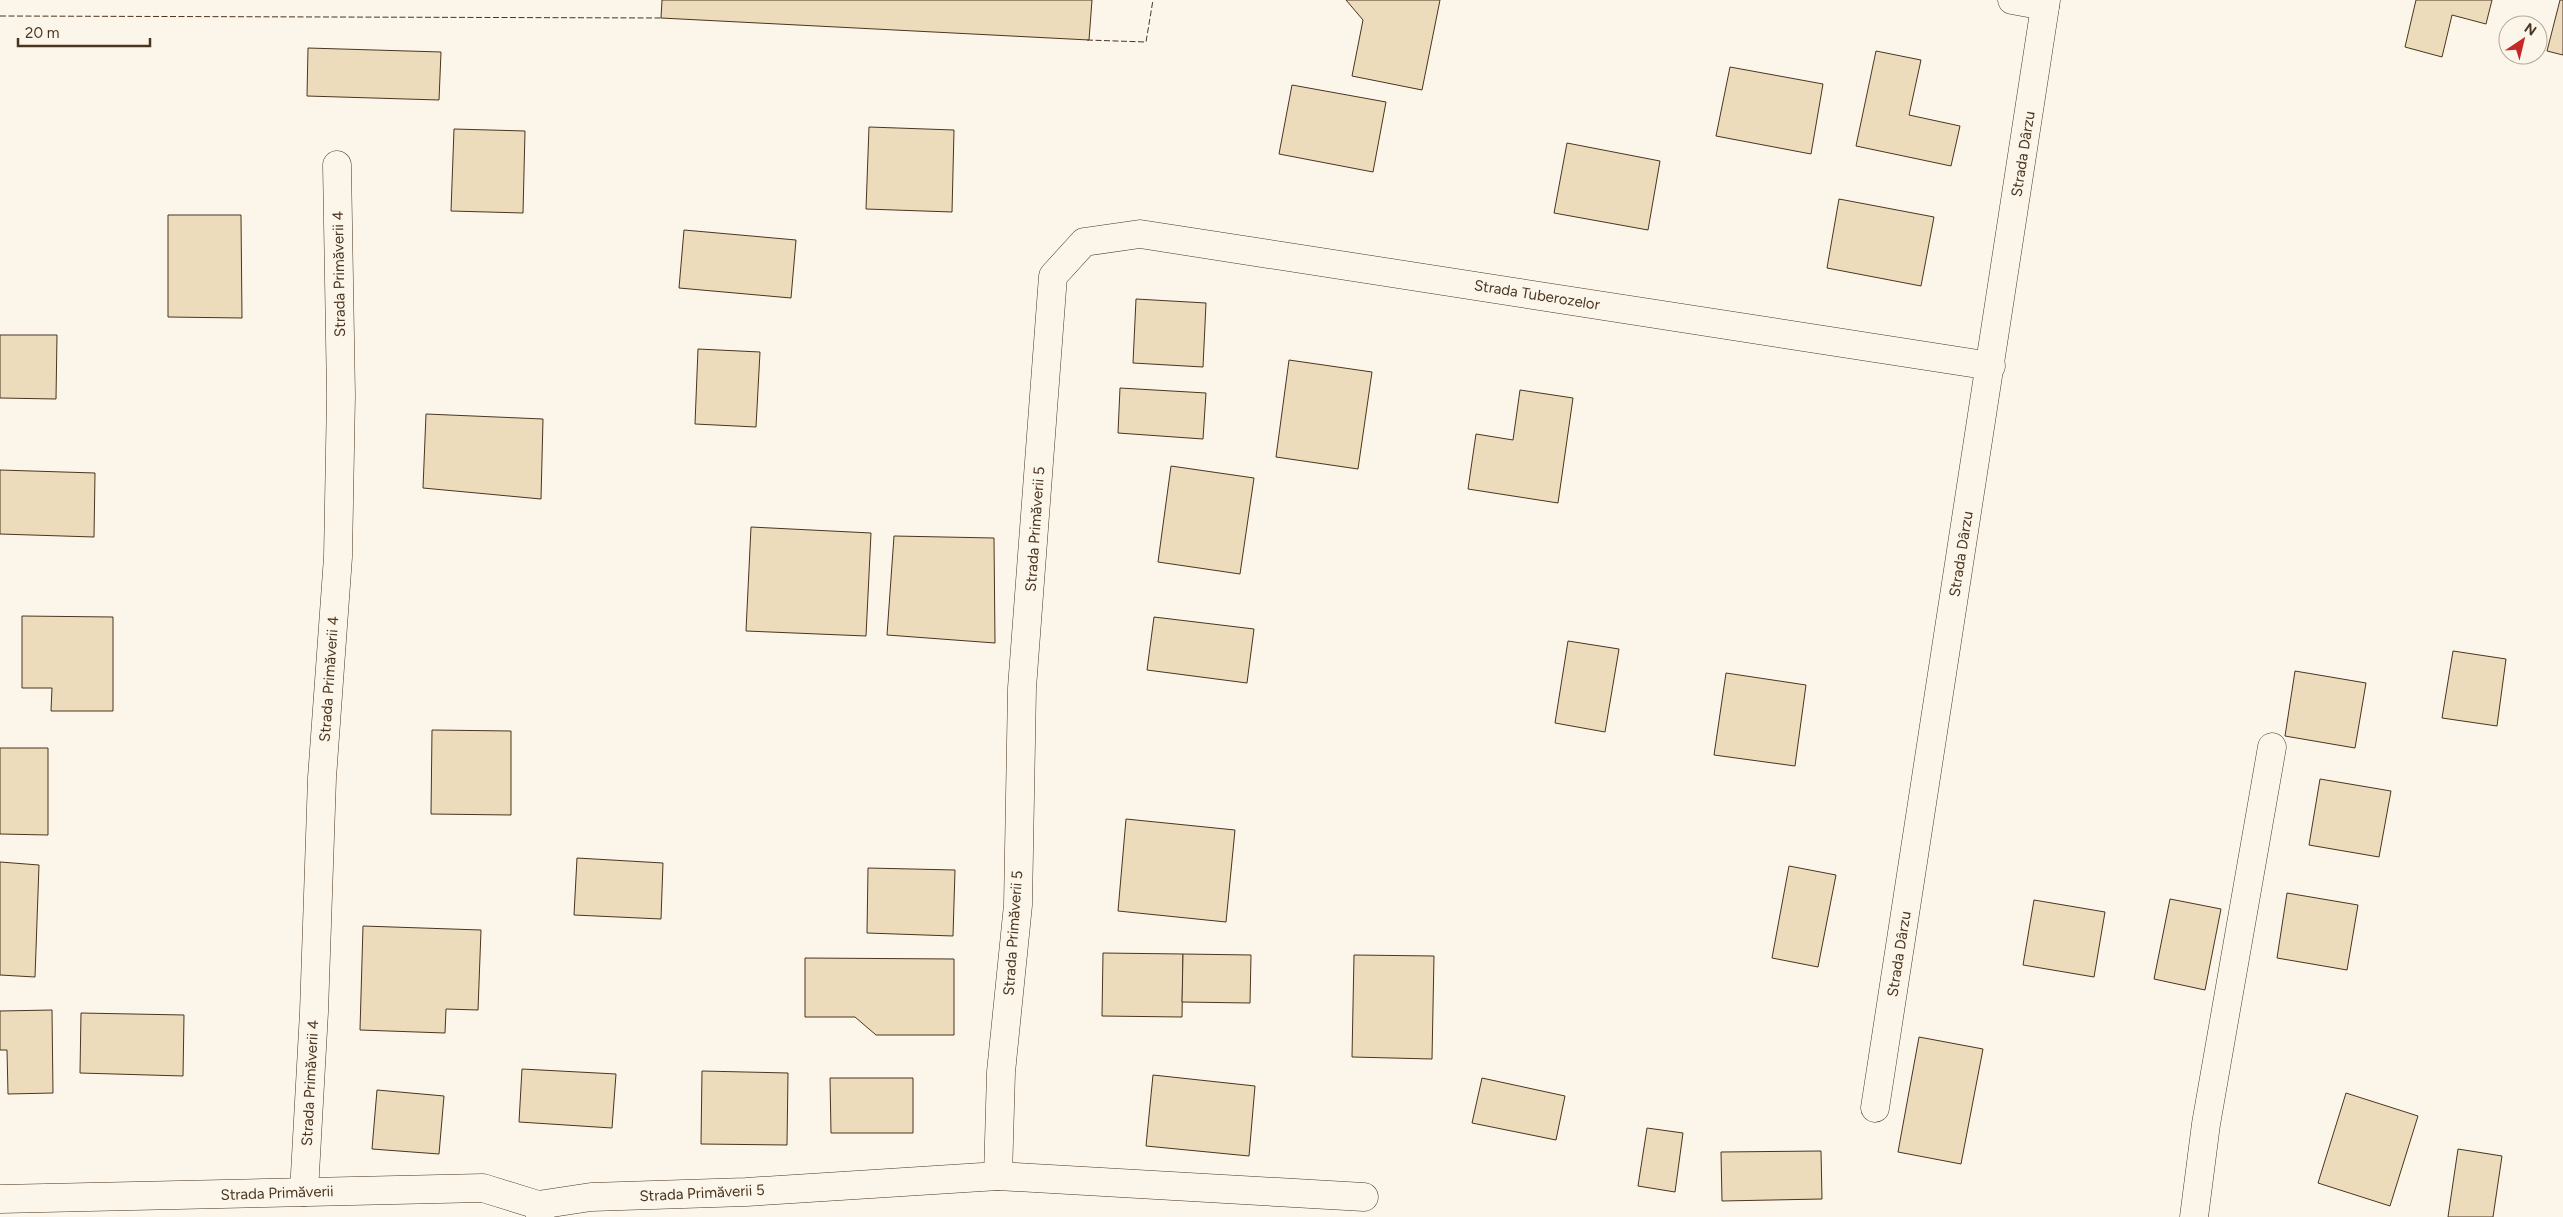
<svg xmlns="http://www.w3.org/2000/svg" width="2563" height="1217" viewBox="0 0 2563 1217" font-family="Figtree,sans-serif">
  <rect width="100%" height="100%" fill="#fbf6e9"/>
  <!-- building -->
  <g fill="#ecdcbc" stroke="#4a3520">
    <path d="M662 0H1092L1089 40 661 18Z"/>
    <path d="M1346 0H1440L1422 90 1352 76 1363 20Z"/>
    <path d="M2416 0H2492L2486 24 2452 15 2442 57 2405 47Z"/>
    <path d="M2560 0H2563V55L2547 51Z"/>
    <path d="M308 48 441 52 439 100 307 96Z"/>
    <path d="M1876 51 1921 60 1909 115 1960 126 1951 166 1856 146Z"/>
    <path d="M1730 67 1823 84 1811 154 1716 136Z"/>
    <path d="M1292 85 1386 102 1373 172 1279 154Z"/>
    <path d="M869 127 954 130 952 212 866 209Z"/>
    <path d="M454 129 525 131 523 213 451 211Z"/>
    <path d="M1567 143 1660 161 1648 230 1554 213Z"/>
    <path d="M1839 199 1934 217 1921 286 1827 268Z"/>
    <path d="M168 215H241L242 318 168 317Z"/>
    <path d="M684 230 796 240 791 298 679 288Z"/>
    <path d="M1136 299 1206 303 1203 367 1133 363Z"/>
    <path d="M0 335H57L56 399 0 398Z"/>
    <path d="M698 349 760 352 756 427 695 424Z"/>
    <path d="M1289 360 1372 372 1358 469 1276 457Z"/>
    <path d="M1120 388 1206 393 1203 439 1118 433Z"/>
    <path d="M1520 390 1573 398 1558 503 1468 489 1476 434 1513 440Z"/>
    <path d="M426 414 543 419 541 499 423 488Z"/>
    <path d="M1171 466 1254 478 1240 574 1158 562Z"/>
    <path d="M0 470 95 473 94 537 0 534Z"/>
    <path d="M751 527 871 533 866 636 746 631Z"/>
    <path d="M894 536 994 538 995 643 887 635Z"/>
    <path d="M22 616 113 617V711H51L52 688H22Z"/>
    <path d="M1154 617 1254 629 1247 683 1147 670Z"/>
    <path d="M1568 641 1619 649 1605 732 1555 723Z"/>
    <path d="M2453 651 2506 659 2497 726 2442 718Z"/>
    <path d="M2295 671 2366 683 2355 748 2285 736Z"/>
    <path d="M1726 673 1806 685 1795 766 1714 755Z"/>
    <path d="M432 730 511 731V815L431 814Z"/>
    <path d="M0 748H48V835L0 834Z"/>
    <path d="M2320 779 2391 791 2379 857 2309 845Z"/>
    <path d="M1126 819 1235 830 1226 922 1118 911Z"/>
    <path d="M577 858 663 863 661 919 574 915Z"/>
    <path d="M0 862 39 865 35 977 0 975Z"/>
    <path d="M1789 866 1836 875 1818 967 1772 958Z"/>
    <path d="M868 868 955 870 953 936 867 933Z"/>
    <path d="M2287 893 2358 905 2347 970 2277 958Z"/>
    <path d="M2170 899 2221 909 2205 990 2154 979Z"/>
    <path d="M2034 900 2105 912 2094 977 2023 965Z"/>
    <path d="M363 926 481 930 478 1010 446 1009 445 1033 360 1030Z"/>
    <path d="M1103 953 1183 954 1182 1017 1102 1016Z"/>
    <path d="M1183 954 1251 955 1250 1003 1182 1002Z"/>
    <path d="M1354 955 1434 956 1432 1059 1352 1057Z"/>
    <path d="M805 958 954 959V1035H876L855 1017H805Z"/>
    <path d="M52 1010 53 1093 8 1094 7 1050H0V1011Z"/>
    <path d="M81 1013 184 1015 183 1076 80 1073Z"/>
    <path d="M1919 1037 1983 1049 1961 1164 1898 1152Z"/>
    <path d="M522 1069 616 1074 612 1128 519 1122Z"/>
    <path d="M702 1071 788 1073 787 1145 701 1144Z"/>
    <path d="M1153 1075 1255 1086 1249 1156 1146 1146Z"/>
    <path d="M830 1078H913V1133H831Z"/>
    <path d="M1482 1078 1565 1096 1556 1140 1472 1123Z"/>
    <path d="M377 1090 444 1096 439 1154 372 1149Z"/>
    <path d="M2346 1093 2418 1116 2390 1206 2318 1183Z"/>
    <path d="M1647 1128 1683 1133 1675 1192 1638 1186Z"/>
    <path d="M2458 1149 2502 1156 2493 1217H2448Z"/>
    <path d="M1821 1151 1822 1199 1722 1201 1721 1152Z"/>
  </g>
  <g fill="none" stroke-linecap="round" stroke-linejoin="round">
    <defs>
      <g id="minor">
        <path d="M2012 0 2045 6"/>
        <path d="M1875 1108 2046 0"/>
        <path d="M998 1176 1364 1197"/>
        <path d="M304 1192 314 1012 322 778 338 557 341 395 337 165"/>
        <path d="M0 1199 483 1188 538 1205 540 1217"/>
        <path d="M538 1205 591 1197 746 1192 998 1176 1001 1072 1018 905 1022 688 1053 276 1084 242 1140 234 1991 366"/>
        <path d="M2194 1217 2206 1124 2272 747"/>
      </g>
    </defs>
    <!-- minor casing -->
    <use href="#minor" stroke="#4a3520" stroke-width="29"/>
    <!-- minor -->
    <use href="#minor" stroke="#fbf6e9" stroke-width="28"/>
    <!-- fence -->
    <g stroke="#4a3520" stroke-width="1" stroke-dasharray="6 2.5" stroke-linecap="butt">
      <path d="M0 16 662 18"/>
      <path d="M1087 40 1146 42 1153 0"/>
    </g>
  </g>
  <g text-anchor="middle" stroke-width="4" stroke-linejoin="round" paint-order="stroke">
    <!-- street labels -->
    <g font-size="15" fill="#4a3520" stroke="#fbf6e9">
      <text transform="translate(2023 154) rotate(-81)" y="5">Strada Dârzu</text>
      <text transform="translate(339 274) rotate(-91)" y="5">Strada Primăverii 4</text>
      <text transform="translate(1537 295) rotate(9)" y="5">Strada Tuberozelor</text>
      <text transform="translate(1035 529) rotate(-86)" y="5">Strada Primăverii 5</text>
      <text transform="translate(1961 554) rotate(-81)" y="5">Strada Dârzu</text>
      <text transform="translate(329 679) rotate(-86)" y="5">Strada Primăverii 4</text>
      <text transform="translate(1013 933) rotate(-86)" y="5">Strada Primăverii 5</text>
      <text transform="translate(1899 954) rotate(-81)" y="5">Strada Dârzu</text>
      <text transform="translate(310 1083) rotate(-87)" y="5">Strada Primăverii 4</text>
      <text transform="translate(277 1193) rotate(-2)" y="5">Strada Primăverii</text>
      <text transform="translate(702 1193) rotate(-3)" y="5">Strada Primăverii 5</text>
    </g>
  </g>
  <!-- north arrow -->
  <g transform="translate(2523 40) rotate(35)"><circle r="24" fill="#fbf6e9" stroke="#b4a999"/>
  <path d="M0-4L9 19L0 12L-9 19Z" fill="#c62828"/>
  <text y="-8" font-size="14" font-weight="bold" text-anchor="middle" fill="#4a3520">N</text>
  </g>
  <!-- scale -->
  <path d="M18 38v8h132v-8" fill="none" stroke="#4a3520" stroke-width="2.5"/>
  <text x="25" y="38" font-size="15" fill="#4a3520" stroke="#fbf6e9" stroke-width="4" paint-order="stroke">20 m</text>
</svg>
